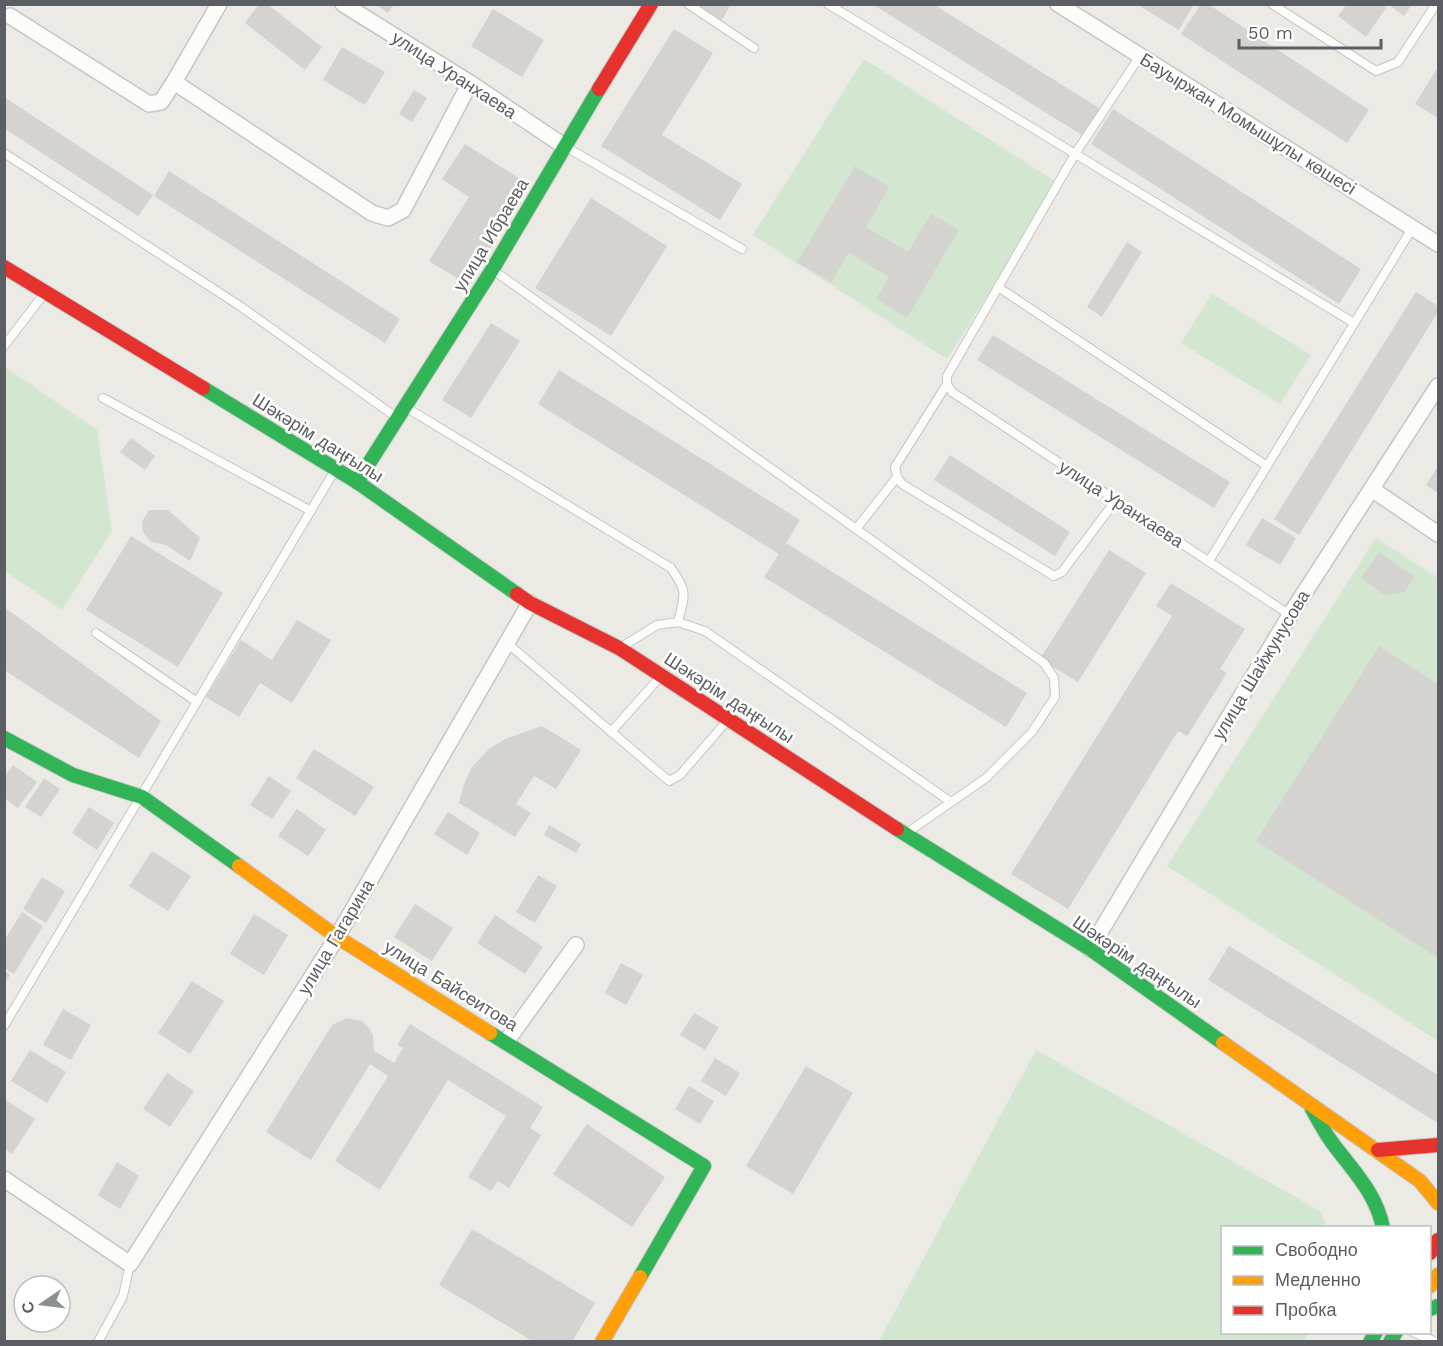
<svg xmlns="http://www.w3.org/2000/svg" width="1443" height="1346" viewBox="0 0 1443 1346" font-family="'Work Sans',sans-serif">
  <rect width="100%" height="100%" fill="#ebeae5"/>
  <!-- green -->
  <g fill="#d3e7d0">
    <path d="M864 59 1058 183 947 359 753 235Z"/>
    <path d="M1212 294 1311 355 1280 404 1181 343Z"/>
    <path d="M5 367 97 430 112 531 62 610 5 571Z"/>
    <path d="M1376 538 1438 578V1041L1167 866Z"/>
    <path d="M1036 1050 1320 1211 1327 1227 1222 1228V1332L1308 1333 1303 1341H879Z"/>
  </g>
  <!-- building -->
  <g fill="#d4d3d0">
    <path d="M259 4H267L322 47 305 70 245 23Z"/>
    <path d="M375 4H394L388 13Z"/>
    <path d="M696 4H731L722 20Z"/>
    <path d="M872 4H933L1102 110 1085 137Z"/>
    <path d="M1142 4H1194L1179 30 1141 7Z"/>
    <path d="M1201 4H1208L1369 110 1347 143 1181 34Z"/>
    <path d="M1347 4H1382L1386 8 1366 37 1338 16Z"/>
    <path d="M1388 4H1412L1404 16Z"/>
    <path d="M493 9 544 40 522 77 471 46Z"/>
    <path d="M674 29 713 53 662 135 742 184 720 220 601 146Z"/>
    <path d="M342 47 385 72 365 105 323 80Z"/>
    <path d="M1438 67V118L1415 104Z"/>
    <path d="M414 90 427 98 412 122 399 114Z"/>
    <path d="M4 97 153 195 138 216 4 128Z"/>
    <path d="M1113 109 1361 269 1339 304 1091 144Z"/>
    <path d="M465 144 530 185 468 285 429 261 469 197 442 179Z"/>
    <path d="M855 166 889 187 866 227 908 252 931 214 959 230 907 318 876 299 889 277 849 253 831 282 797 262Z"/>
    <path d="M169 171 400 319 385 343 154 196Z"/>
    <path d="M591 198 667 246 611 336 535 288Z"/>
    <path d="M1127 242 1142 252 1102 317 1087 307Z"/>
    <path d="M1416 292 1438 306V312L1299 535 1274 519Z"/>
    <path d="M491 323 520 341 471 418 442 400Z"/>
    <path d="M993 335 1230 482 1214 508 977 360Z"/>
    <path d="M559 370 800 520 786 543 1027 693 1006 727 764 577 779 554 538 404Z"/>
    <path d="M131 438 155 456 145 470 120 452Z"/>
    <path d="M950 455 1070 532 1055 556 934 480Z"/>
    <path d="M1438 466V493L1426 485Z"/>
    <path d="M149 510H168L200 538 190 561 166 545 151 542 143 532 142 522Z"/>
    <path d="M1262 518 1296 538 1280 565 1246 545Z"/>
    <path d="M131 536 223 593 178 667 86 610Z"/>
    <path d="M1109 550 1146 573 1078 682 1040 659Z"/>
    <path d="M1379 552 1414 576 1405 592 1384 595 1361 578Z"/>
    <path d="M1171 583 1245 629 1220 669 1227 673 1187 736 1178 731 1068 909 1011 874 1172 616 1156 606Z"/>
    <path d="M4 607 161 721 139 758 4 670Z"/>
    <path d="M297 620 331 640 292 703 260 683 239 717 206 697 241 640 272 660Z"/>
    <path d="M1379 646 1438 684V958L1256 841Z"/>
    <path d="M542 726 581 750 556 789 534 776 516 804 531 813 515 837 459 803 464 784 472 767 489 749 505 739Z"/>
    <path d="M314 749 374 787 355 816 296 778Z"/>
    <path d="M13 765 37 782 18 808 4 798V777Z"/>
    <path d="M269 776 291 791 272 819 250 805Z"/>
    <path d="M44 778 60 789 41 817 25 807Z"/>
    <path d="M89 807 114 823 97 850 72 833Z"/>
    <path d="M297 809 326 830 308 856 278 836Z"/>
    <path d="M448 812 480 833 467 855 434 834Z"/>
    <path d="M549 825 581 844 576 853 544 835Z"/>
    <path d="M152 851 191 876 168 911 129 886Z"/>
    <path d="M538 875 557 886 535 923 516 912Z"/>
    <path d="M42 877 65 891 46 923 23 909Z"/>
    <path d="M415 904 453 928 432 961 394 937Z"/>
    <path d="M22 912 43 926 14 974 4 968V941Z"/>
    <path d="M254 914 288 935 264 975 230 954Z"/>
    <path d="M495 915 543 947 525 974 477 943Z"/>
    <path d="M1229 946 1438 1075V1123L1208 980Z"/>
    <path d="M621 963 643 975 626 1005 605 993Z"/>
    <path d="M4 971 10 975 4 984Z"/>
    <path d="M192 981 224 1001 190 1054 158 1033Z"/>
    <path d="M63 1009 91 1025 71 1060 43 1045Z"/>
    <path d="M694 1013 719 1027 705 1050 680 1035Z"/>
    <path d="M347 1018 362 1021 369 1028 373 1035 374 1051 394 1063 403 1048 397 1045 410 1024 543 1107 530 1128 541 1135 509 1188 498 1181 491 1191 468 1177 506 1116 448 1080 380 1190 335 1161 388 1076 370 1064 311 1160 266 1132 332 1025Z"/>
    <path d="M30 1050 66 1072 47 1103 11 1081Z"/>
    <path d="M715 1058 740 1073 726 1096 701 1081Z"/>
    <path d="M806 1066 853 1093 793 1194 746 1166Z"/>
    <path d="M167 1073 194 1091 170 1127 143 1109Z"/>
    <path d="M689 1086 714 1101 700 1124 675 1109Z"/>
    <path d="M4 1099 35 1119 12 1154 4 1149Z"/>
    <path d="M587 1124 665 1177 632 1227 553 1174Z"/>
    <path d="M117 1162 139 1176 120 1209 98 1195Z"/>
    <path d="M472 1229 595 1303 572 1342H534L439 1285Z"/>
  </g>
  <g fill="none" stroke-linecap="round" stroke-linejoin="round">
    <defs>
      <g id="lane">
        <path d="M688 4 754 48"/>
        <path d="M828 4 1354 323"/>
        <path d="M1272 4 1376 71 1398 62 1436 4"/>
        <path d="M1140 56 1075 154 947 376V384L952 392 1290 615"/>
        <path d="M566 147 742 249"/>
        <path d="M4 153 240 306 396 417"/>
        <path d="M493 270 1044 663 1054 678 1055 697 1032 732 986 778 908 832"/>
        <path d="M998 287 1267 466"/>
        <path d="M4 346 44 294"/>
        <path d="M947 384 895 467 897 477 902 484 1054 576 1062 572 1116 500"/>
        <path d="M103 398 311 511"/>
        <path d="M407 408 671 568C688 592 685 594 678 622"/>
        <path d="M856 529 897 477"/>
        <path d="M1209 561 1413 227"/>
        <path d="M96 633 197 702"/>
        <path d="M507 643 669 781 680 775 726 722"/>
        <path d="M623 646 657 625 678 622 705 631 951 802"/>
        <path d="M611 732 660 677"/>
        <path d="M4 1026 335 470"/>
        <path d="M1413 1332 1436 1342"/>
        <path d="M98 1342 123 1296 130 1264"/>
      </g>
      <g id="street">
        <path d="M343 4 470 83 564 146"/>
        <path d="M1058 4 1438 244"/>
        <path d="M10 16 149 104 161 102 174 82 372 213 388 218 403 210 470 83"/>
        <path d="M174 82 219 4"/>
        <path d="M1373 490 1438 534"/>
        <path d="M1090 949 1290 615 1438 386"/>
        <path d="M506 1042 576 945"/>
        <path d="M4 1179 130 1264 337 937 530 603"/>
      </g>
      <g id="fast">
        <path d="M203 388 357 482 517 594"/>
        <path d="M357 482 492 270 599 89"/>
        <path d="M4 738 73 775 142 797 239 866"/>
        <path d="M897 829 1090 949 1223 1043"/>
        <path d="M490 1033 704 1166 640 1277"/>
        <path d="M1312 1109C1318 1120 1324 1131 1331 1141 1352 1170 1376 1192 1383 1228"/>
        <path d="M1430 1309 1438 1306"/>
        <path d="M1370 1342 1376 1332"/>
        <path d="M1390 1342 1396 1332"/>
      </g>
      <g id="slow">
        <path d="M239 866 337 937 490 1033"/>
        <path d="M1223 1043 1420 1181 1438 1203"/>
        <path d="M1430 1286 1438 1275"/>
        <path d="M602 1342 640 1277"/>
      </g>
      <g id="jam">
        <path d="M599 89 651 4"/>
        <path d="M4 267 203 388"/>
        <path d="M517 594 530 603 619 648 897 829"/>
        <path d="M1378 1150 1438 1145"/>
        <path d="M1430 1253 1438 1240"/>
      </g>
    </defs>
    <!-- lane casing -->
    <use href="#lane" stroke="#c6c6c6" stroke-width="10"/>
    <!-- street casing -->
    <use href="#street" stroke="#c6c6c6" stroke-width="18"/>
    <!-- fast casing -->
    <use href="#fast" stroke="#c6c6c6" stroke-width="16"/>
    <!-- slow casing -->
    <use href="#slow" stroke="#c6c6c6" stroke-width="16"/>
    <!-- jam casing -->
    <use href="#jam" stroke="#c6c6c6" stroke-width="16"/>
    <!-- lane -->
    <use href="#lane" stroke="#fcfcfb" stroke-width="8"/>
    <!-- street -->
    <use href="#street" stroke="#fcfcfb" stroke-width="15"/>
    <!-- fast -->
    <use href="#fast" stroke="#30b455" stroke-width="14"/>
    <!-- slow -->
    <use href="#slow" stroke="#ff9f0a" stroke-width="14"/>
    <!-- jam -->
    <use href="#jam" stroke="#e5322d" stroke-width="14"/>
  </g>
  <g text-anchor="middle" stroke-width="5" stroke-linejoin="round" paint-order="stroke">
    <!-- street labels -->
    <g font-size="18" fill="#5b5f63" stroke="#fff">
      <text transform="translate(454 75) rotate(33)" y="6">улица Уранхаева</text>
      <text transform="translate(1248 124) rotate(32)" y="6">Бауыржан Момышұлы көшесі</text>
      <text transform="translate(491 235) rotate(-59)" y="6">улица Ибраева</text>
      <text transform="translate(318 438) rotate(32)" y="6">Шәкәрім даңғылы</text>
      <text transform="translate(1121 504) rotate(33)" y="6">улица Уранхаева</text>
      <text transform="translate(1261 665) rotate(-59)" y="6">улица Шайжунусова</text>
      <text transform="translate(729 698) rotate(33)" y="6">Шәкәрім даңғылы</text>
      <text transform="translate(336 937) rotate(-59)" y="6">улица Гагарина</text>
      <text transform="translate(1137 962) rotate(34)" y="6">Шәкәрім даңғылы</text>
      <text transform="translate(451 986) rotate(32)" y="6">улица Байсеитова</text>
    </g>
  </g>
  <!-- border -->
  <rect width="1443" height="1346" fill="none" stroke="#5b5f63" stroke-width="12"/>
  <!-- legend -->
  <rect x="1221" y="1226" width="210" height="108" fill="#ffffff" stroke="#bdbfc1" stroke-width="1.5"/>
  <rect x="1233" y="1246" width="30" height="9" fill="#30b455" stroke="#bdbfc1" stroke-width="1.5"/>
  <text x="1275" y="1256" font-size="18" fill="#5b5f63">Свободно</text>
  <rect x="1233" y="1276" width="30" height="9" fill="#ff9f0a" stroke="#bdbfc1" stroke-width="1.5"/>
  <text x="1275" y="1286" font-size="18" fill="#5b5f63">Медленно</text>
  <rect x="1233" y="1306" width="30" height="9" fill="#e5322d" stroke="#bdbfc1" stroke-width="1.5"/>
  <text x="1275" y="1316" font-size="18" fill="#5b5f63">Пробка</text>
  <!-- north arrow -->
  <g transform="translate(42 1304) rotate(256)"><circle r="28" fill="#ffffff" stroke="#bdbfc1" stroke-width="1.5"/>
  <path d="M0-4.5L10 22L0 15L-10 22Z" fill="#8d9090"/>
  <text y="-9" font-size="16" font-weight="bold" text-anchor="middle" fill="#5b5f63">С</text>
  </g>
  <!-- scale -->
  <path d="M1239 39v9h142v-9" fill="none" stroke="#5b5f63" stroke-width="3"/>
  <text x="1248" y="39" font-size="18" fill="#5b5f63" stroke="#ffffff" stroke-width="4.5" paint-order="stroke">50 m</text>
</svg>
